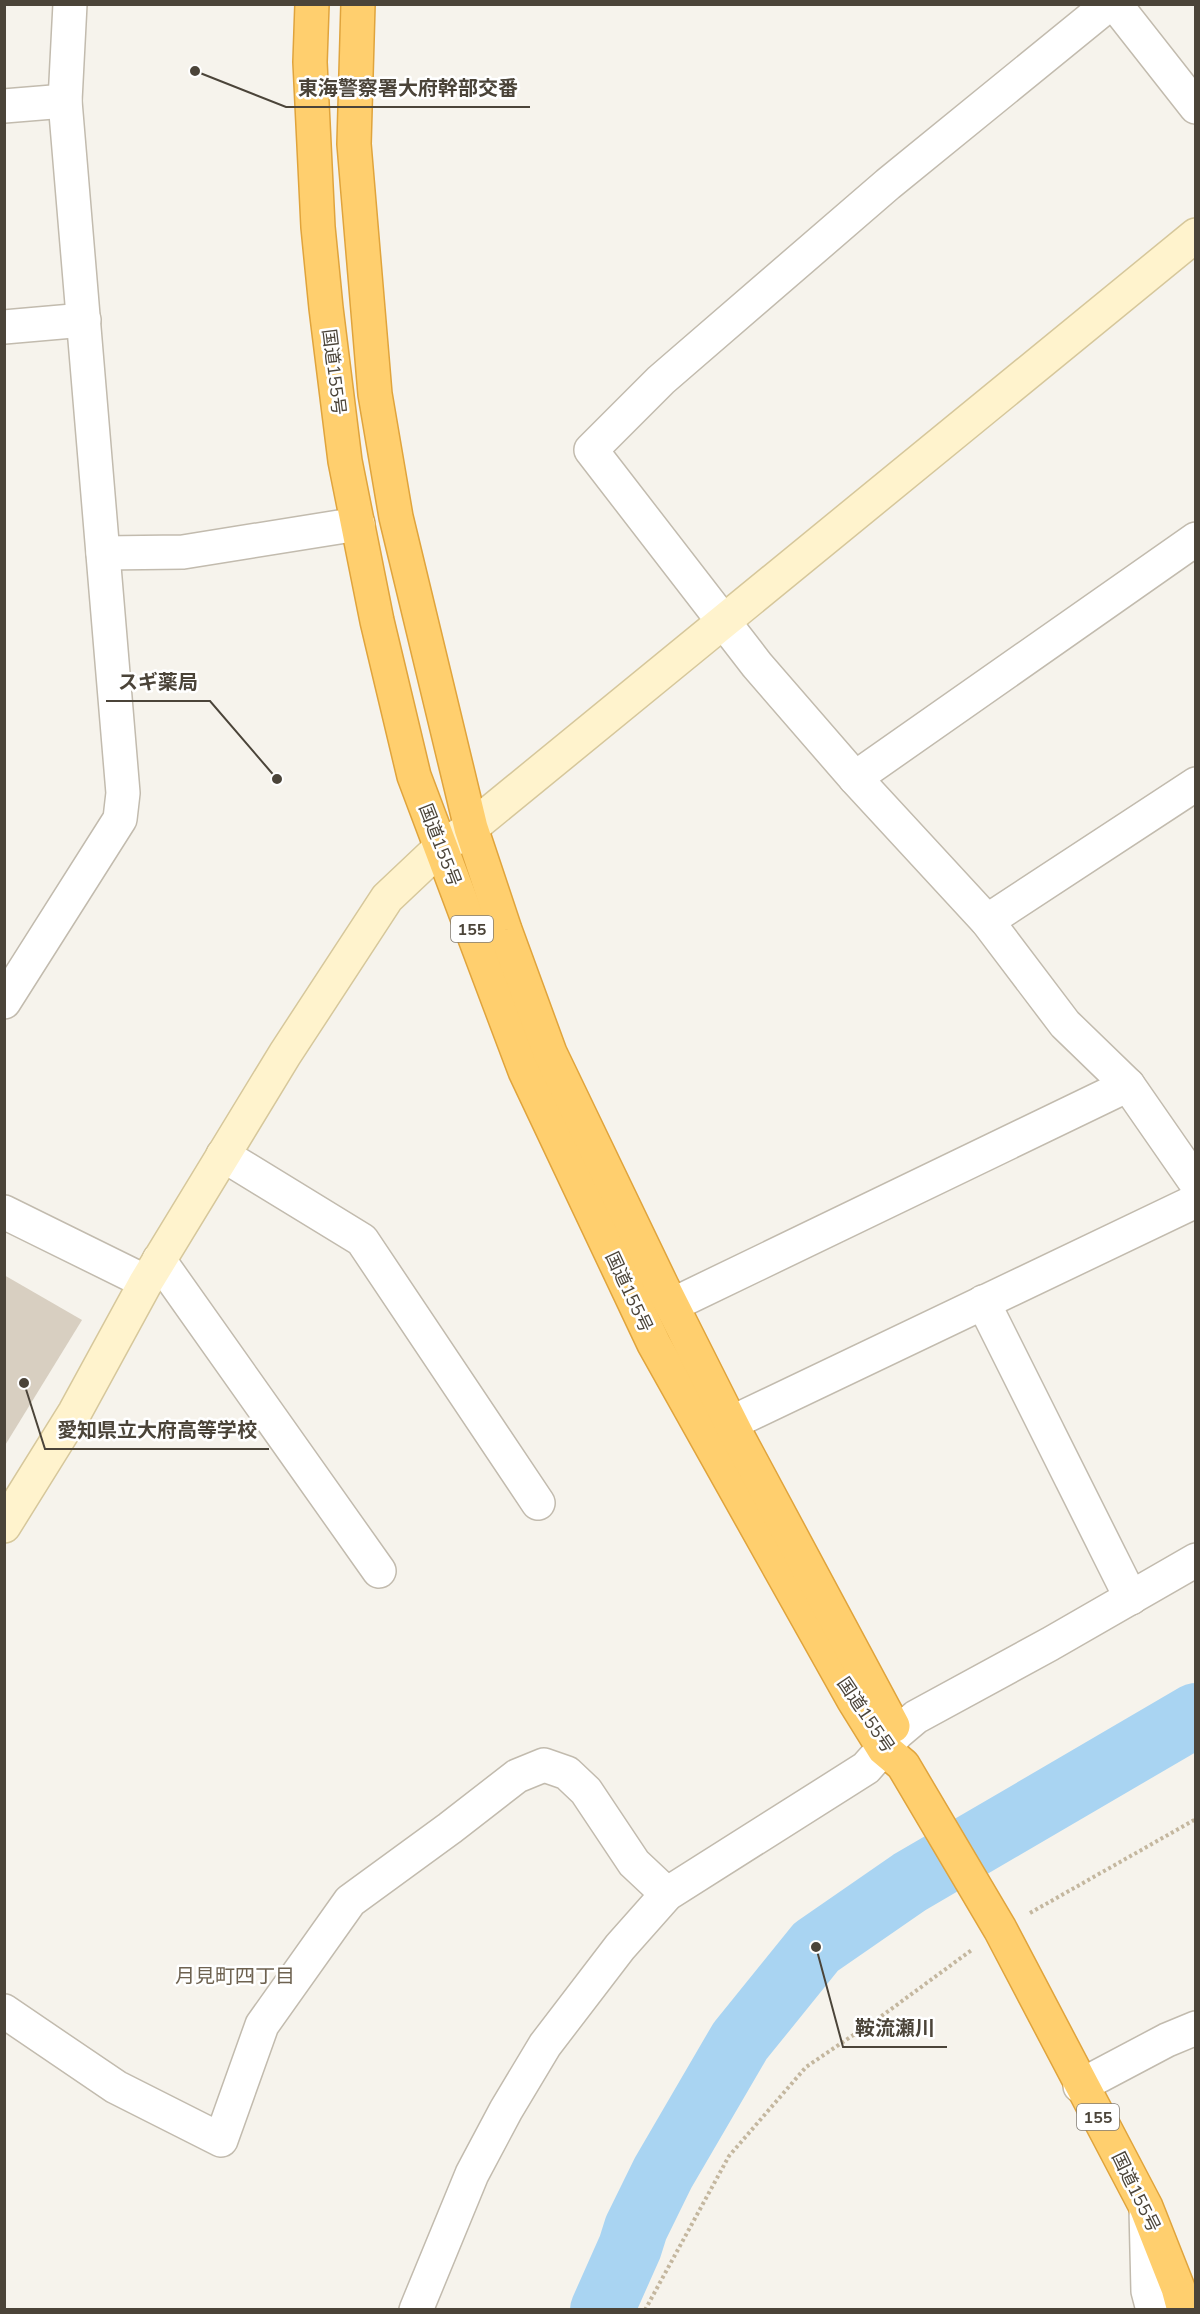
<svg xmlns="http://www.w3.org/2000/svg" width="1200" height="2314" viewBox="0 0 1200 2314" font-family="'Nunito Sans','Noto Sans JP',sans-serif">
  <rect width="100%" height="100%" fill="#f6f3ec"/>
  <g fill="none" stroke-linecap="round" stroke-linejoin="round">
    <!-- river -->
    <path stroke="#a9d4f2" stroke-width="64" d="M602 2310 630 2247 636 2228 663 2173 740 2041 816 1947 910 1882 1196 1715"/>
  </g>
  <!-- building -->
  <path fill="#d8cfc1" d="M4 1275 82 1320 4 1447Z"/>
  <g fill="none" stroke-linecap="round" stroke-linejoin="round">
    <defs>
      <g id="street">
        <path d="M1109 4 888 184 661 380 591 450 757 665 855 778 987 921 1065 1024 1128 1085 1196 1183"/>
        <path d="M1115 4 1196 107"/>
        <path d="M4 106 65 101"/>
        <path d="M4 327 84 320"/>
        <path d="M103 553 183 552 358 524"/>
        <path d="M855 778 1196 539"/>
        <path d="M987 921 1196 784"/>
        <path d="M4 1002 120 819 123 793 65 101 70 4"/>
        <path d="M223 1155 362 1240 538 1503"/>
        <path d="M4 1212 146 1282"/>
        <path d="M159 1260 379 1571"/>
        <path d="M983 1302 1131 1598"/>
        <path d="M672 1305 1128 1085"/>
        <path d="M731 1423 1196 1201"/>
        <path d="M4 2011 116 2087 221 2140 262 2025 350 1901 450 1828 517 1776 544 1765 567 1773 586 1791 634 1863 667 1894"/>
        <path d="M1080 2086 1167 2040 1196 2028"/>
        <path d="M1146 2209 1148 2291 1153 2310"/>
        <path d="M416 2310 472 2174 506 2110 545 2045 620 1947 667 1894 866 1768 897 1733 916 1717 1050 1644 1196 1560"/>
      </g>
      <path id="secondary" d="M4 1526 75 1412 146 1282 285 1054 387 898 441 847 471 828 1196 235"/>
      <g id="highway">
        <path d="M312 4 310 62 318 227 326 308 345 461 377 621 414 776 525 1071 654 1344 853 1699 884 1749 903 1765 1000 1929 1146 2207 1178 2288 1184 2310"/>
        <path d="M358 4 354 144 375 394 396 517 471 828 505 930 550 1053 662 1286 738 1437 893 1726"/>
      </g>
    </defs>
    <!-- street casing -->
    <use href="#street" stroke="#c2bbae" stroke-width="36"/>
    <!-- secondary casing -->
    <use href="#secondary" stroke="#d6c79b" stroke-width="36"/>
    <!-- highway casing -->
    <use href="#highway" stroke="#e0a43c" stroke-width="36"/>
    <!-- path -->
    <g stroke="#c4b79f" stroke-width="4" stroke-dasharray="3 3" stroke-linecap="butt">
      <path d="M1030 1913 1196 1819"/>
      <path d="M645 2310 729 2156 806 2067 883 2015 973 1949"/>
    </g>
    <!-- street -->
    <use href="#street" stroke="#fff" stroke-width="33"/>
    <!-- secondary -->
    <use href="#secondary" stroke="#fff3cd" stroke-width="33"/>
    <!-- highway -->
    <use href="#highway" stroke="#ffcf6e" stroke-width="33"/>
  </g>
  <g text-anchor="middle" stroke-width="5" stroke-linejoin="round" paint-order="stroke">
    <!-- shield labels -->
    <g fill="#fff" stroke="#817c74" stroke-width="1.5">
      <rect x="451" y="916" width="42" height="26" rx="4.5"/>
      <rect x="1077" y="2104" width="42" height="26" rx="4.5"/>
    </g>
    <g font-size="16" font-weight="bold" fill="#4b4439">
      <text x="472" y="935">155</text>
      <text x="1098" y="2123">155</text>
    </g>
    <!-- street labels -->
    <g font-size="18" fill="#4b4439" stroke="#fff">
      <text transform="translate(334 372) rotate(83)" y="6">国道155号</text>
      <text transform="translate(440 845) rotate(69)" y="6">国道155号</text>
      <text transform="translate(629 1292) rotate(65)" y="6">国道155号</text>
      <text transform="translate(866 1715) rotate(56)" y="6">国道155号</text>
      <text transform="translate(1136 2192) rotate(64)" y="6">国道155号</text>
    </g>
    <!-- neighbourhood labels -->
    <g font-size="20" fill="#6e6250" stroke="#fff">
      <text x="235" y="1983">月見町四丁目</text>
    </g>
  </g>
  <!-- callouts -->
  <path fill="none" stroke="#4b4439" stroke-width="2" d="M195 71L286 107H530M277 779L210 701H106M24 1383L45 1449H269M816 1947L843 2047H947"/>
  <g fill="#4b4439" stroke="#fff" stroke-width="2">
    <circle cx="195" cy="71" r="6"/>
    <circle cx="277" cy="779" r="6"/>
    <circle cx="24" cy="1383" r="6"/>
    <circle cx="816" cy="1947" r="6"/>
  </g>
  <g font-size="20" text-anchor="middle" font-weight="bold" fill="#4b4439" stroke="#fff" stroke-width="5" stroke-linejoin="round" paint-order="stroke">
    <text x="408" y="95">東海警察署大府幹部交番</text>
    <text x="158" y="689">スギ薬局</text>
    <text x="157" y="1437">愛知県立大府高等学校</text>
    <text x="895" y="2035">鞍流瀬川</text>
  </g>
  <!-- border -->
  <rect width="1200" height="2314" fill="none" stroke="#4b4439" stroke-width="12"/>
</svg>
